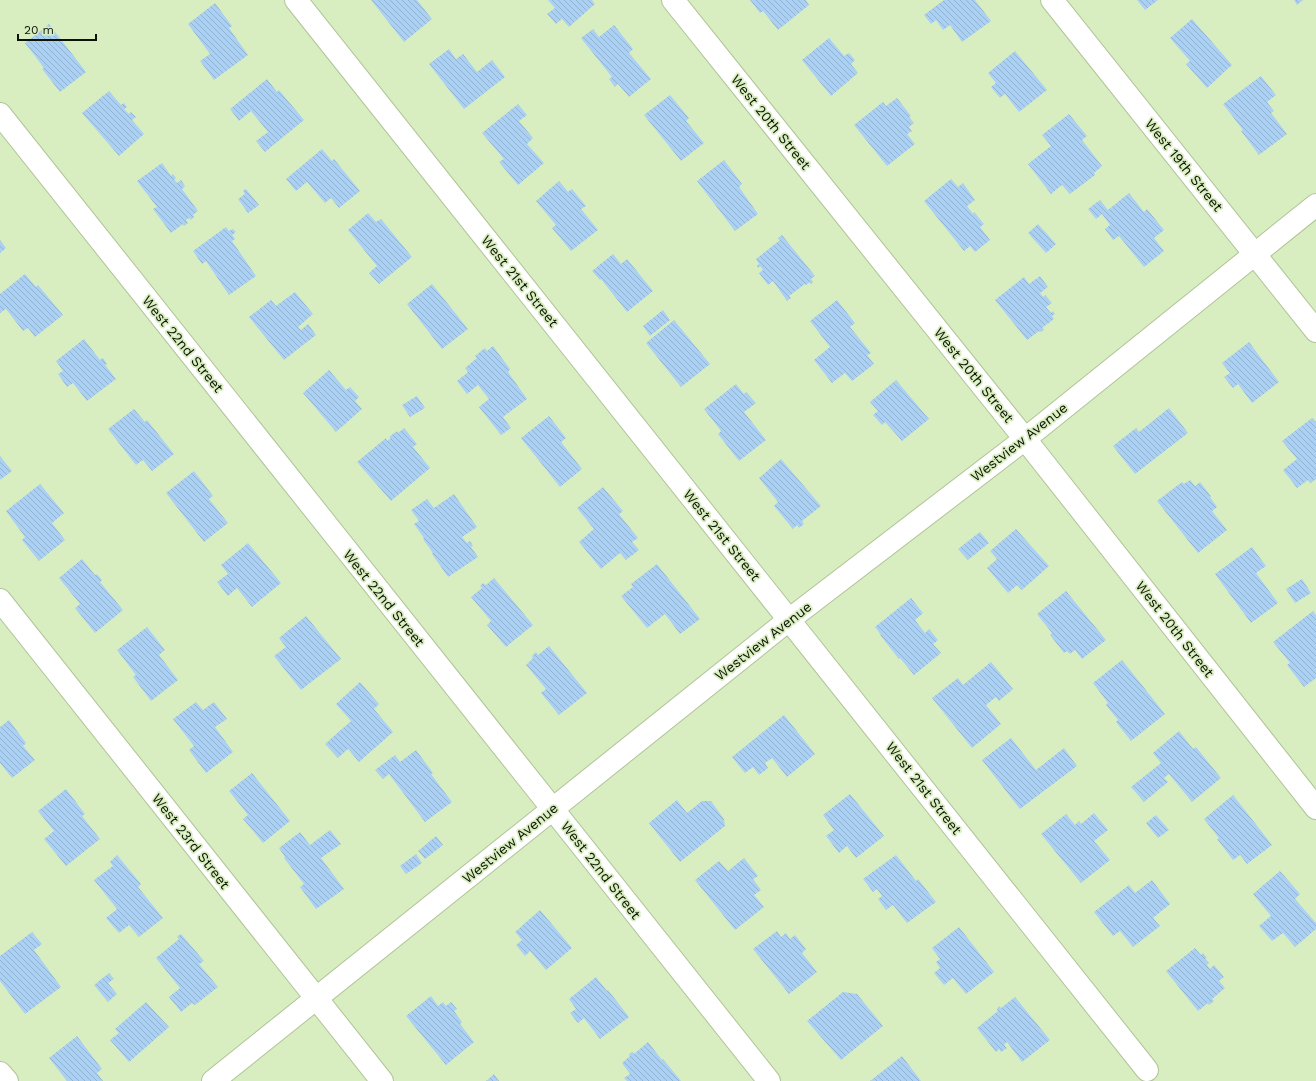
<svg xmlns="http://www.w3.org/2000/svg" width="1316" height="1081" viewBox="0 0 1316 1081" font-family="'Work Sans',sans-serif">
  <defs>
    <pattern id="building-back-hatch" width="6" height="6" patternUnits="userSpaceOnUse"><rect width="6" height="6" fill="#aad0f4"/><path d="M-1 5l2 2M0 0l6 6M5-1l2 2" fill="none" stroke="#91b2d0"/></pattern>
  </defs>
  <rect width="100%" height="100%" fill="#d9eec0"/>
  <!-- building -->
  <g fill="url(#building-back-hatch)">
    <path d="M371 0H417L432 19 404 42Z"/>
    <path d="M548 0H592L595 4 569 27 562 19 556 24 547 14 555 8Z"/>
    <path d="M750 0H806L809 5 778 30 763 11 760 13Z"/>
    <path d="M944 0H975L991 21 962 42 950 25 943 30 936 20 931 24 924 15Z"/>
    <path d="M1137 0H1158L1145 10Z"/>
    <path d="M1294 0H1303L1297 5Z"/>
    <path d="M215 3 232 26 229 28 248 55 214 80 200 61 210 54 188 24Z"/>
    <path d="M1192 19 1232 65 1207 88 1186 64 1190 61 1170 38Z"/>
    <path d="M49 24 86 72 60 92 42 69 44 68 25 43Z"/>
    <path d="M614 25 633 49 629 53 651 79 629 97 618 84 615 87 609 79 612 77 581 38 593 29 599 37Z"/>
    <path d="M829 38 844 56 849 53 855 60 851 64 858 73 831 96 802 60Z"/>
    <path d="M449 49 456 59 463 54 477 72 492 60 505 77 464 109 429 64Z"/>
    <path d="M1015 51 1047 90 1019 112 1005 94 1000 98 991 87 996 83 988 73Z"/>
    <path d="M1261 76 1276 95 1267 102 1274 111 1271 113 1287 134 1259 155 1241 131 1243 130 1223 104Z"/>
    <path d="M267 79 277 92 279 90 304 120 265 152 256 141 268 132 251 111 239 121 230 109Z"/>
    <path d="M109 91 121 105 124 103 127 107 124 109 129 114 131 112 136 117 132 120 144 134 119 156 82 113Z"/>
    <path d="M670 95 689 118 686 121 704 143 681 161 644 115Z"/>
    <path d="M897 98 911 116 909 117 914 123 909 127 912 131 907 134 915 144 887 166 854 125 883 102 886 106Z"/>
    <path d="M518 104 527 115 519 121 533 138 527 144 544 163 518 185 499 162 504 159 482 133Z"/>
    <path d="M1069 114 1087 136 1082 140 1102 166 1094 173 1095 175 1070 194 1062 185 1051 194 1028 164 1051 146 1042 135Z"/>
    <path d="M322 149 332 161 334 159 360 191 339 208 331 198 325 203 307 182 296 191 286 179Z"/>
    <path d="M724 160 742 184 739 187 758 214 735 231 697 181Z"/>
    <path d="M162 163 171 176 173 174 176 178 174 180 177 183 181 180 185 186 182 189 198 211 193 215 194 217 191 220 189 218 186 220 188 223 184 226 183 224 171 233 153 209 157 207 137 181Z"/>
    <path d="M951 179 958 187 963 183 975 200 967 206 973 214 974 212 984 224 980 227 990 240 975 252 970 246 964 251 924 201Z"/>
    <path d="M559 181 568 192 572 189 586 206 581 209 598 230 571 251 552 228 556 225 536 201Z"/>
    <path d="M246 189 259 205 248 213 238 199 245 194 243 191Z"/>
    <path d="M1129 193 1144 212 1147 209 1164 230 1154 238 1164 251 1144 267 1119 236 1113 240 1105 229 1110 225 1102 214 1096 219 1088 209 1100 200 1108 210Z"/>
    <path d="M368 213 376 222 381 219 412 257 379 284 369 273 377 266 348 230Z"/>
    <path d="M1038 224 1056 244 1046 253 1028 233Z"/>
    <path d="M226 227 229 231 233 229 236 232 232 235 235 239 232 241 256 276 229 295 206 261 202 264 193 251Z"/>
    <path d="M782 235 815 276 811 279 813 282 811 284 810 282 806 285 805 284 789 296 791 298 787 301 773 281 768 285 759 273 763 270 760 266 758 268 757 266 759 264 756 259 780 240 778 238Z"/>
    <path d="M0 240 6 248 0 253Z"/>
    <path d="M613 254 621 264 627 259 653 291 627 312 601 279 600 280 592 271Z"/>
    <path d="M25 274 36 287 38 285 63 315 35 337 28 328 23 331 6 309 0 313V294Z"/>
    <path d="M1040 276 1048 287 1040 293 1043 297 1045 295 1052 303 1046 307 1051 313 1053 311 1055 314 1052 316 1054 319 1042 328 1044 330 1041 332 1039 331 1027 340 995 300 1024 277 1029 284Z"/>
    <path d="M432 284 468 329 442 349 407 304Z"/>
    <path d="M295 292 313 314 298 327 301 330 308 324 316 335 284 360 249 317 271 300 276 306Z"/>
    <path d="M837 300 855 323 850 327 871 353 867 355 874 364 852 381 845 373 832 383 814 360 830 347 810 321Z"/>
    <path d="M663 310 670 320 650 336 643 326Z"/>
    <path d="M674 320 710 364 681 387 646 343Z"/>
    <path d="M84 339 100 360 103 358 107 364 105 365 116 379 87 401 73 383 67 387 58 374 63 371 56 361Z"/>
    <path d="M1249 342 1279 382 1252 403 1238 384 1233 388 1224 377 1230 373 1222 363Z"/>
    <path d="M493 346 510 369 508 372 527 399 503 417 511 428 501 435 479 407 489 399 478 385 467 394 457 381 468 372 465 368 477 358 475 356 485 348 487 351Z"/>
    <path d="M329 370 346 390 350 387 359 397 355 401 362 409 336 432 303 393Z"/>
    <path d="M896 380 929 419 902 441 885 422 882 425 873 415 878 411 870 402Z"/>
    <path d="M736 384 744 394 746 392 756 403 744 412 766 440 739 461 718 434 721 431 704 409Z"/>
    <path d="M417 396 425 408 410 417 402 405Z"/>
    <path d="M1169 408 1188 433 1135 474 1113 446 1136 428 1139 432Z"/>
    <path d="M134 409 145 422 147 420 174 454 152 471 143 460 136 465 108 429Z"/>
    <path d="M549 416 566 438 561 442 582 469 560 487 521 438Z"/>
    <path d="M1312 418 1316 422V479L1311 483 1308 480 1297 488 1283 470 1297 459 1282 441Z"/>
    <path d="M404 428 417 444 413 447 430 468 391 501 357 462 386 438 387 441 391 438 389 437 397 431 398 433Z"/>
    <path d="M0 456 12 471 0 480Z"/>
    <path d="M781 459 821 506 802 521 804 524 799 528 797 525 793 529 774 506 778 502 759 478Z"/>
    <path d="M194 471 213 496 209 499 228 523 204 542 166 493Z"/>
    <path d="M1190 480 1195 486 1200 482 1211 496 1210 497 1217 507 1212 511 1227 530 1198 553 1157 501 1182 482 1184 484Z"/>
    <path d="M40 484 64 513 52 523 65 540 39 561 22 540 25 537 6 511Z"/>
    <path d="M603 487 623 511 619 514 638 538 632 542 639 550 626 560 620 553 601 569 579 542 594 529 577 508Z"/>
    <path d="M454 494 477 527 462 537 467 543 470 541 473 546 471 547 478 557 448 577 432 554 433 553 423 539 424 538 414 524 419 521 411 510 427 499 434 508Z"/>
    <path d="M1016 529 1049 566 1022 590 1017 585 1008 593 987 568 997 559 990 551Z"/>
    <path d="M980 532 989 543 968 560 958 549Z"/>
    <path d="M248 543 281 583 252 607 237 588 228 596 217 582 228 574 221 565Z"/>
    <path d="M1252 547 1266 566 1256 573 1278 603 1251 623 1215 574Z"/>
    <path d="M82 559 95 575 97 574 102 580 100 582 123 610 95 633 75 608 80 604 59 578Z"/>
    <path d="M657 564 700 619 680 634 665 614 647 628 621 596 633 587 631 584Z"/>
    <path d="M494 578 533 625 506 647 487 625 491 621 471 597 482 588 480 586 483 583 486 585Z"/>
    <path d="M1302 579 1311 593 1295 603 1286 589Z"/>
    <path d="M1066 591 1106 640 1082 659 1075 650 1070 654 1067 651 1064 653 1050 635 1052 633 1037 614Z"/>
    <path d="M911 598 923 613 915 620 925 633 929 629 938 640 933 644 941 653 914 675 900 658 899 659 880 635H881L875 627Z"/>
    <path d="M1313 611 1316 615V678L1304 687 1287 665 1290 663 1273 642Z"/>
    <path d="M306 616 341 659 301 690 274 656 286 647 279 638Z"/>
    <path d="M147 627 165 650 159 655 178 680 151 701 133 677 136 675 117 650Z"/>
    <path d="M549 646 587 693 559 715 541 693 546 689 526 665 533 658 532 656 536 652 538 655Z"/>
    <path d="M1122 660 1165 714 1131 741 1116 722 1118 720 1106 705 1108 703 1093 683Z"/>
    <path d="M991 662 1013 689 999 701 996 697 986 705 1001 724 972 748 932 698 958 678 963 685Z"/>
    <path d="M360 682 379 704 374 709 393 732 359 762 348 749 338 758 325 744 351 721 336 704Z"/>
    <path d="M196 702 203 710 214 702 227 719 215 727 233 752 206 773 189 750 194 746 173 719Z"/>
    <path d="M784 715 815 754 787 777 772 758 765 763 768 768 759 775 753 767 745 773 732 757Z"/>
    <path d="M9 720 26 743 23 746 35 760 12 778 0 763V727Z"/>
    <path d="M1179 731 1193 749 1196 747 1221 778 1192 802 1169 774 1164 778 1168 782 1144 802 1131 787 1161 763 1153 753Z"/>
    <path d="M1011 738 1036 770 1064 748 1077 766 1020 809 982 760Z"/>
    <path d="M416 750 433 773 431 774 452 802 425 822 389 774 383 779 375 770 395 755 400 762Z"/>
    <path d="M252 773 290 821 263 843 243 819 248 815 229 791Z"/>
    <path d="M66 789 85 814 82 816 100 839 66 866 44 839 54 831 38 811Z"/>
    <path d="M850 794 884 836 856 858 847 846 839 853 826 836 834 830 823 815Z"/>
    <path d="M1233 795 1272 845 1247 864 1240 855 1233 860 1217 839 1219 838 1204 819Z"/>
    <path d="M677 800 687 813 702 801H711L724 819 725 826 680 862 649 823Z"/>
    <path d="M1094 813 1108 830 1094 841 1110 860 1081 883 1041 834 1066 814 1075 825 1079 821 1081 824Z"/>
    <path d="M1156 815 1169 830 1158 838 1146 823Z"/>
    <path d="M330 830 341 844 321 858 344 889 316 909 300 887 304 884 284 858 285 857 279 848 300 832 310 845Z"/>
    <path d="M436 836 443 845 425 859 418 851Z"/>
    <path d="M416 854 422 863 406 874 400 866Z"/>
    <path d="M117 855 141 884 138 887 163 918 139 937 129 925 119 933 106 918 117 909 94 880 113 866 110 862Z"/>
    <path d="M896 855 916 881 918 879 936 902 907 923 893 905 886 910 878 899 882 896 877 889 873 892 863 879Z"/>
    <path d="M744 858 758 876 753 879 761 890 754 895 764 907 735 930 695 880 719 861 728 871Z"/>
    <path d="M1280 871 1300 894 1295 899 1316 923V929L1295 947 1283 933 1272 941 1259 926 1271 916 1253 894Z"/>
    <path d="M1152 880 1170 904 1153 918 1160 926 1133 947 1120 931 1113 936 1094 912 1129 885 1135 893Z"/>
    <path d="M540 910 572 948 546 970 530 951 525 956 516 945 522 940 515 932Z"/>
    <path d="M959 927 994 972 966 994 953 978 944 985 934 973 940 968 936 962 940 959 932 948Z"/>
    <path d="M777 931 781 937 786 933 790 939 795 935 806 949 802 953 817 972 789 994 753 949Z"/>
    <path d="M32 932 42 944 34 950 61 987 25 1014 0 981V956Z"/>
    <path d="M181 934 204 961 199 964 218 987 195 1005 192 1003 181 1012 169 997 180 988 156 958 179 939 177 937Z"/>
    <path d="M1195 948 1201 955 1203 953 1207 958 1205 959 1209 963 1207 965 1210 969 1214 965 1224 977 1219 981 1225 988 1212 999 1214 1001 1209 1005 1208 1003 1198 1011 1166 971Z"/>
    <path d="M109 973 114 979 108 983 117 994 108 1002 94 985Z"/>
    <path d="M596 977 607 991 608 990 629 1017 600 1039 584 1018 578 1023 570 1013 576 1009 569 999Z"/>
    <path d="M843 992 857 994 883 1026 841 1060 807 1021Z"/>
    <path d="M431 996 438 1006 443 1002 446 1006 451 1002 457 1009 454 1011 462 1022 460 1024 474 1042 446 1065 406 1016Z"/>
    <path d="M1015 997 1050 1040 1022 1062 1007 1042 1004 1045 1007 1048 1001 1052 999 1049 996 1052 977 1028 998 1011 997 1009 999 1006 1001 1008Z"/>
    <path d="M146 1002 169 1027 129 1062 110 1040 119 1033 115 1029Z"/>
    <path d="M77 1036 102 1069 97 1073 103 1081H67L49 1058Z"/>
    <path d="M648 1042 662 1060 663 1059 681 1081H627L624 1078 630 1074 622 1063 630 1056 629 1054 632 1052 634 1054Z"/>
    <path d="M902 1056 921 1081H870Z"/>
    <path d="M494 1074 499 1081H486Z"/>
  </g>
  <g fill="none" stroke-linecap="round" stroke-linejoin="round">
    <defs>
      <g id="minor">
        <path d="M296 0 1147 1070"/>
        <path d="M673 0 1025 439 1316 808"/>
        <path d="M1052 0 1316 331"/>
        <path d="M0 114 769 1081"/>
        <path d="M0 600 382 1081"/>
        <path d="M0 1073 7 1081"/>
        <path d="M213 1081 790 619 1025 439 1316 205"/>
      </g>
    </defs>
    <!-- minor casing -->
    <use href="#minor" stroke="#afc497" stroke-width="24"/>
    <!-- minor -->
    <use href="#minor" stroke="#fff" stroke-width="22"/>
  </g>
  <g text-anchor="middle" stroke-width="3.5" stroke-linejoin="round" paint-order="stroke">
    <!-- street labels -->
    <g font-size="14" fill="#0d1405" stroke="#d9eec0">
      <text transform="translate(771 122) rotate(51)" y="5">West 20th Street</text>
      <text transform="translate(1184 165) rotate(51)" y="5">West 19th Street</text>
      <text transform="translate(520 281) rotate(51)" y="5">West 21st Street</text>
      <text transform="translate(183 344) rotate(51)" y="5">West 22nd Street</text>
      <text transform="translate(974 375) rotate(51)" y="5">West 20th Street</text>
      <text transform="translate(1019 442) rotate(-38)" y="5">Westview Avenue</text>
      <text transform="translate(722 535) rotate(51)" y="5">West 21st Street</text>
      <text transform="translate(384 598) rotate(51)" y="5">West 22nd Street</text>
      <text transform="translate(1175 629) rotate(52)" y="5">West 20th Street</text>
      <text transform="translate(763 641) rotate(-38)" y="5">Westview Avenue</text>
      <text transform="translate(924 788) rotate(52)" y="5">West 21st Street</text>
      <text transform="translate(191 841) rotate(52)" y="5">West 23rd Street</text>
      <text transform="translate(510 843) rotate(-39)" y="5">Westview Avenue</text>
      <text transform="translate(601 870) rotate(52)" y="5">West 22nd Street</text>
    </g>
  </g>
  <!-- scale -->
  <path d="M18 34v6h78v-6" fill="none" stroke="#0d1405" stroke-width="2"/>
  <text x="24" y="34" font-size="12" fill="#0d1405" stroke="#d9eec0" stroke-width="3" paint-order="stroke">20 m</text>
</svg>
